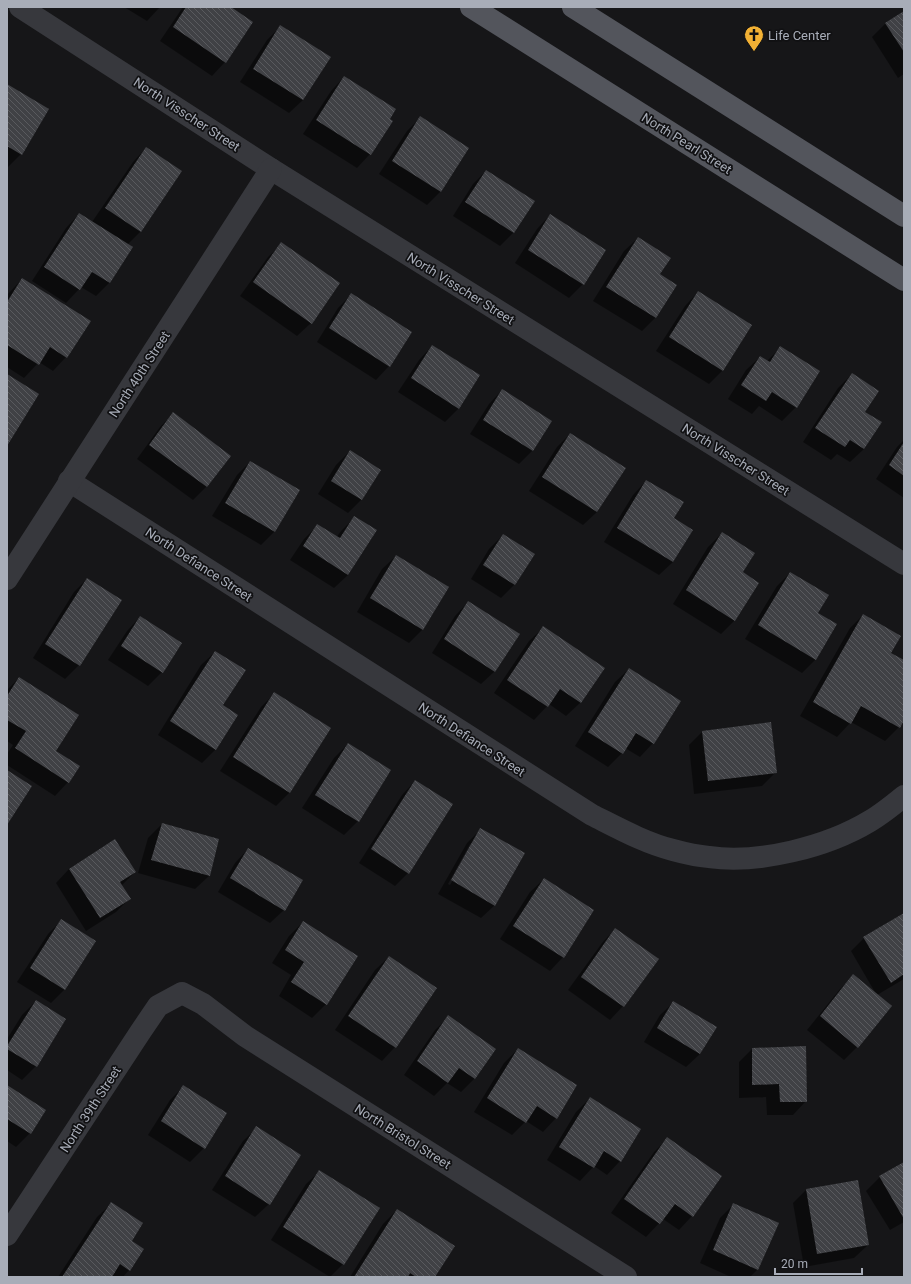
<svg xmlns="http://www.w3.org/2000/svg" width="911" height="1284" viewBox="0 0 911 1284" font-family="Roboto,sans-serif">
  <defs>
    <pattern id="building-back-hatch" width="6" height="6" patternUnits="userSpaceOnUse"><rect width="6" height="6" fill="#404145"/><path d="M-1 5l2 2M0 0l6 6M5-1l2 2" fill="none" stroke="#595a5e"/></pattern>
  </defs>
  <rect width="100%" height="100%" fill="#161618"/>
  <!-- shadow -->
  <g fill="#0007" fill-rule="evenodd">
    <path d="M124 7H160L147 21Z"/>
    <path d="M183 7H230L225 62 212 76 160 41Z"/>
    <path d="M904 12V74L898 78 872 37 886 23Z"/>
    <path d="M281 26 303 100 289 113 240 82 267 40Z"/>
    <path d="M344 77 370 154 357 168 303 134 331 91Z"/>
    <path d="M7 85 21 154 8 167H7Z"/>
    <path d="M420 118 441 191 427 205 379 174 407 131Z"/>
    <path d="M146 148 141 231 127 245 131 247 109 283 96 296 81 287 66 303 32 281 66 228 79 214 92 222 133 162Z"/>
    <path d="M486 171 514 232 500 246 453 216 473 184Z"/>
    <path d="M550 215 583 284 569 298 515 263 537 229Z"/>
    <path d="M638 238 659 275 676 285 655 318 642 331 593 301 624 251Z"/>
    <path d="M282 244 311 323 297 336 240 296 268 257Z"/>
    <path d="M22 279 66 357 53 371 39 362 24 378 7 367V295Z"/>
    <path d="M698 292 722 371 709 384 656 351 685 306Z"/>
    <path d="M351 295 389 366 376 380 317 342 338 308Z"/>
    <path d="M432 346 459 408 445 422 398 392 419 360Z"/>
    <path d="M780 348 819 372 796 407 782 421 759 406 752 414 728 399 746 370 760 357 767 361Z"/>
    <path d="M852 374 864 412V449L850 462 837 454 831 460 803 442 838 388Z"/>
    <path d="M502 390 532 451 519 464 470 434 489 404Z"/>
    <path d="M173 414 229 456 206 487 193 500 137 459 160 427Z"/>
    <path d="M570 434 597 512 583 525 529 491 557 447Z"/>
    <path d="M904 440V498L876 479 897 447Z"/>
    <path d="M350 451 380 470 361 500 348 513 318 494 336 465Z"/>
    <path d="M250 462 299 491 274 532 261 545 212 516 237 475Z"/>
    <path d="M646 481 673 519V562L659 575 604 542 633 495Z"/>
    <path d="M354 518 348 575 334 588 290 560 304 539 317 526 336 538 341 531Z"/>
    <path d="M722 533 742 573 758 583 734 621 721 634 673 604 708 547Z"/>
    <path d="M503 535 514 585 501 598 471 579 489 549Z"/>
    <path d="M396 556 422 630 409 643 357 612 382 569Z"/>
    <path d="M790 573 817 613 836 625 815 660 802 673 745 639 777 586Z"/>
    <path d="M87 579 79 665 65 679 33 658 74 592Z"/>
    <path d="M468 602 495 671 481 684 432 653 455 616Z"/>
    <path d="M863 615 890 654 904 662V718L899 727 885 741 851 722 837 737 800 716 850 628Z"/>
    <path d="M140 617 162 672 148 686 108 660 127 631Z"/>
    <path d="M543 628 603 668 580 703 566 716 549 704 534 720 494 693 529 641Z"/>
    <path d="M215 652 222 706 216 749 202 763 158 735 201 665Z"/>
    <path d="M629 669 680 701 653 743 640 757 625 748 622 753 608 767 575 746 615 682Z"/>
    <path d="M19 678 68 782 55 796 7 765V754L13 745 7 741V690Z"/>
    <path d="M274 694 329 728 289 793 276 806 220 771 261 707Z"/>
    <path d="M770 723 776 772 762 786 694 794 689 745 702 732Z"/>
    <path d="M348 744 390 771 358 821 344 835 302 808 334 758Z"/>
    <path d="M415 781 408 873 395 886 359 863 402 795Z"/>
    <path d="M162 824 218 840 209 876 195 889 138 873 148 838Z"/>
    <path d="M480 830 495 905 481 918 438 894 467 843ZM470 844H473L450 885 448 884Z"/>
    <path d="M248 849 284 910 270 923 218 892 235 863Z"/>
    <path d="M69 869 135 872 121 886 130 898 116 912 86 931 56 883Z"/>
    <path d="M544 879 563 957 550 971 500 939 530 892Z"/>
    <path d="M904 914V979L877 995 857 1047 844 1060 807 1030 840 989 854 976 876 994 851 951 864 938Z"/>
    <path d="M61 921 65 989 51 1003 17 982 48 934Z"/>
    <path d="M303 922 326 1004 312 1018 279 996 291 975 272 963 289 936Z"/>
    <path d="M615 929 623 1006 610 1020 568 990 602 943Z"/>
    <path d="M389 957 395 1047 382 1061 335 1030 375 970Z"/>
    <path d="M36 1001 65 1020 36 1066 22 1080 7 1070V1039L22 1015Z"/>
    <path d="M674 1002 700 1054 686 1067 644 1042 660 1015Z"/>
    <path d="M449 1017 495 1049 474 1079 461 1092 447 1083 434 1096 404 1075 435 1030Z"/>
    <path d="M518 1049 556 1118 543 1132 526 1121 512 1135 474 1112 504 1063Z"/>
    <path d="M752 1049 806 1101 793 1115H767L766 1097 739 1098V1062Z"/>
    <path d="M7 1086 45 1110 30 1133 16 1147 7 1141Z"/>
    <path d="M183 1087 226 1114 204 1148 190 1162 148 1135 170 1100Z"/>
    <path d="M590 1098 620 1161 607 1175 594 1166 580 1181 547 1160 576 1112Z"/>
    <path d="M257 1128 269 1204 255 1217 212 1190 243 1141Z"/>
    <path d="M667 1139 692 1216 679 1230 663 1219 646 1237 611 1213 654 1152Z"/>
    <path d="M904 1163V1222L890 1230 866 1191 880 1177Z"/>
    <path d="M320 1171 343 1264 330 1277 271 1240 306 1184Z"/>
    <path d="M806 1190 868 1245 854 1258 804 1267 793 1203Z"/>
    <path d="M111 1204 130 1241 129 1270 123 1277H58L97 1217Z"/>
    <path d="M734 1204 758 1269 750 1277H731L700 1263 720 1218Z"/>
    <path d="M397 1210 434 1277H350L383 1224Z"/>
  </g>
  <!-- building -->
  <g fill="url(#building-back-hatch)">
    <path d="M186 7H231L253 22 226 63 173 27Z"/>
    <path d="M904 11V52L885 23Z"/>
    <path d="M280 25 331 57 303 100 253 69Z"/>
    <path d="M344 76 396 109 390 119 393 121 371 155 316 120Z"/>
    <path d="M7 84 49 109 22 155 7 146Z"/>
    <path d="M420 116 469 148 441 192 392 161Z"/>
    <path d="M146 147 182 171 141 232 105 208Z"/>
    <path d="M486 170 535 201 514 233 465 202Z"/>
    <path d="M79 213 133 247 110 283 92 272 80 290 44 267Z"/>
    <path d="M550 214 606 250 584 285 528 250Z"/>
    <path d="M638 237 671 258 660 274 677 285 656 318 606 287Z"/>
    <path d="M281 242 340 283 312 324 253 282Z"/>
    <path d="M22 278 91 321 67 358 50 347 39 365 7 345V302Z"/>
    <path d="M698 291 752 325 723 371 669 337Z"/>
    <path d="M351 293 412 332 390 367 329 328Z"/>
    <path d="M432 345 480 375 459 409 411 378Z"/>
    <path d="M780 346 820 371 797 408 772 392 766 401 741 385 760 356 770 362Z"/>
    <path d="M852 373 879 391 865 412 882 422 864 449 850 440 845 447 815 428Z"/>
    <path d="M7 374 39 394 7 446Z"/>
    <path d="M502 389 552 421 533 451 483 420Z"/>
    <path d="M173 412 231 456 207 487 149 445Z"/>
    <path d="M570 433 626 468 597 512 542 477Z"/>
    <path d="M904 442V476L889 465Z"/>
    <path d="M350 450 381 470 362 500 331 481Z"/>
    <path d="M250 461 300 490 275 532 225 503Z"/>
    <path d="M646 480 684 502 674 518 693 530 673 562 617 528Z"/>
    <path d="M354 516 377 530 348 575 303 546 317 524 340 538Z"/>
    <path d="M722 532 755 553 743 572 759 583 735 621 686 590Z"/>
    <path d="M503 534 535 554 515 585 483 565Z"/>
    <path d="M396 555 449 587 423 630 370 598Z"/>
    <path d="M790 572 829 595 818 613 837 624 816 660 758 625Z"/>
    <path d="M87 578 122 600 80 666 45 644Z"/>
    <path d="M468 601 520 634 495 672 444 639Z"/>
    <path d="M863 614 901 636 891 653 904 660V720L900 728 861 706 851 724 813 702Z"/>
    <path d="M140 616 182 643 163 673 121 646Z"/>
    <path d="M543 626 605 668 581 703 560 689 548 707 507 680Z"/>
    <path d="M215 651 246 670 223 705 238 715 216 750 170 721Z"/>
    <path d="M629 668 681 701 654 744 636 733 623 754 588 732Z"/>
    <path d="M19 677 79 715 56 751 80 766 69 783 15 748 26 731 7 720V696Z"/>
    <path d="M274 692 331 728 290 793 233 757Z"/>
    <path d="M771 722 777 773 708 781 702 731Z"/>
    <path d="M348 743 391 770 359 822 315 795Z"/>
    <path d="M7 770 32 786 7 825Z"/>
    <path d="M415 780 453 804 409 874 371 849Z"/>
    <path d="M162 823 219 839 210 876 151 860Z"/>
    <path d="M480 828 525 853 495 906 451 880Z"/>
    <path d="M115 839 136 872 120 882 131 899 100 918 69 869Z"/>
    <path d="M248 848 303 880 285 911 230 878Z"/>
    <path d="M544 878 594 910 564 958 513 926Z"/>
    <path d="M904 913V974L891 983 863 937Z"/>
    <path d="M61 919 96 941 65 990 30 968Z"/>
    <path d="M303 921 358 956 327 1005 291 982 304 962 285 950Z"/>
    <path d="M615 928 659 959 624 1007 581 977Z"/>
    <path d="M389 956 437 988 396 1048 348 1016Z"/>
    <path d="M853 974 892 1006 858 1048 820 1016Z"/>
    <path d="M36 1000 66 1019 37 1067 7 1049V1046Z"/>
    <path d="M673 1001 717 1027 700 1054 657 1028Z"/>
    <path d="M448 1015 496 1049 475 1079 459 1068 448 1083 417 1061Z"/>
    <path d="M806 1046 807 1102H780L779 1084 752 1085V1048Z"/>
    <path d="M518 1048 577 1085 557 1119 537 1106 526 1123 487 1098Z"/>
    <path d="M7 1085 46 1110 31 1134 7 1119Z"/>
    <path d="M183 1085 227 1113 205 1149 161 1121Z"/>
    <path d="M590 1097 641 1129 621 1162 604 1151 594 1168 559 1147Z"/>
    <path d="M256 1126 301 1155 270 1205 225 1176Z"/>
    <path d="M667 1137 722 1176 693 1217 675 1204 660 1224 624 1199Z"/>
    <path d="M904 1162V1219L879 1176Z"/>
    <path d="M319 1170 380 1208 344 1265 283 1227Z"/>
    <path d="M858 1180 869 1245 817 1254 806 1189Z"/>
    <path d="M111 1202 143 1223 132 1241 144 1249 130 1271 120 1264 112 1277H62Z"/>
    <path d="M733 1203 779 1223 758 1270 713 1250Z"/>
    <path d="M397 1209 455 1246 435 1277H416L410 1273 408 1277H354Z"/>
  </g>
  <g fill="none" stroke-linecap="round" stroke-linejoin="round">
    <!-- street -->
    <g stroke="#37383d" stroke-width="22">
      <path d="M20 7 271 169 904 564"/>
      <path d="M69 481 592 815C618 828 645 843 673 850 684 853 697 856 709 857 759 864 827 847 870 821 882 814 893 805 904 796"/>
      <path d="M7 579 271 169"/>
      <path d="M7 1235 141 1031 158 1006 182 993 203 1004 245 1036 626 1277"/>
    </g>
    <!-- primary -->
    <g stroke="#53555c" stroke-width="22">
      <path d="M471 7 904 280"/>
      <path d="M573 7 904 216"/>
    </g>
  </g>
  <!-- icons -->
  <defs>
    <symbol id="church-pin" viewBox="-11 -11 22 30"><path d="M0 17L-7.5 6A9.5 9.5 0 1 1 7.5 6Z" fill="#f2b134" stroke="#111113"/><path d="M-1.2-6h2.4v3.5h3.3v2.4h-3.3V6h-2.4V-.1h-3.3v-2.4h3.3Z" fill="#111"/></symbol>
  </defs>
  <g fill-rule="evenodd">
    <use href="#church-pin" x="743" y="24" width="22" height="30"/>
  </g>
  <g text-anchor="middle" stroke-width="3.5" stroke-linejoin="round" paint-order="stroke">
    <!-- poi labels -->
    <g font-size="13" fill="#a8adb8" stroke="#111113" text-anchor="start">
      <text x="768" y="40">Life Center</text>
    </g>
    <!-- street labels -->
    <g font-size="13" fill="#a8adb8" stroke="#111113">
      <text transform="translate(187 114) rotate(33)" y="5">North Visscher Street</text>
      <text transform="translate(687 143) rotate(32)" y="5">North Pearl Street</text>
      <text transform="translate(461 288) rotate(32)" y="5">North Visscher Street</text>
      <text transform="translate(139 374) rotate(-57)" y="5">North 40th Street</text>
      <text transform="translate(736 459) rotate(32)" y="5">North Visscher Street</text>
      <text transform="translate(199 564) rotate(33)" y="5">North Defiance Street</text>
      <text transform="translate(472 739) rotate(33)" y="5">North Defiance Street</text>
      <text transform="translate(90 1109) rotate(-57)" y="5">North 39th Street</text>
      <text transform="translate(403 1136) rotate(32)" y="5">North Bristol Street</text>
    </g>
  </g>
  <!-- border -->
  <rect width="911" height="1284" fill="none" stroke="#a8adb8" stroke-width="16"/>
  <!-- scale -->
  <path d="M775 1268v6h87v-6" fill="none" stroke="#a8adb8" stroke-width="2"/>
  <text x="781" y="1268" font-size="12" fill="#a8adb8" stroke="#111113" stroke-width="3" paint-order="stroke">20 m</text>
</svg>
